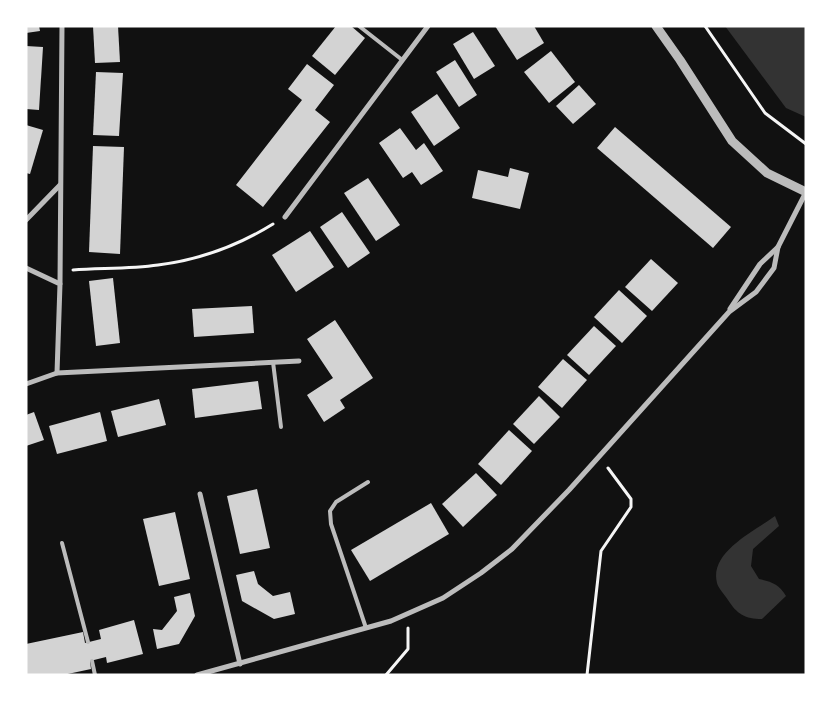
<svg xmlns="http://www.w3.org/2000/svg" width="832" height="701" viewBox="0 0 832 701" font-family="Figtree,sans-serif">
  <rect width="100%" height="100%" fill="#111"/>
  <!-- water -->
  <g fill="#333">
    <path d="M725 26H806V117L786 108Z"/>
    <path d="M775 516 779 526 753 549 751 566 759 579C772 582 779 584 786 596L762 619C745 619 737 614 728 600 725 595 718 588 717 583 709 552 755 531 775 516Z"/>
  </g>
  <!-- building -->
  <g fill="#d3d3d3">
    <path d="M26 26H39L40 31 26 33Z"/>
    <path d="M93 26H118L120 62 95 63Z"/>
    <path d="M336 26H351L365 38 335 75 312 56Z"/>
    <path d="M495 26H534L544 43 517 60Z"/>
    <path d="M473 32 495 66 474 79 453 44Z"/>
    <path d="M26 46 43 47 39 110 26 109Z"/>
    <path d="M551 51 575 82 549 103 524 72Z"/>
    <path d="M455 60 477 95 459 107 436 72Z"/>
    <path d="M307 64 334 85 315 110 330 122 263 207 236 185 302 100 288 89Z"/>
    <path d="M96 72 123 73 119 136 93 135Z"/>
    <path d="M579 85 596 104 573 124 556 106Z"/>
    <path d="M437 94 460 128 434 146 411 112Z"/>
    <path d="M26 125 43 130 30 174 26 173Z"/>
    <path d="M615 127 731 227 713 248 597 148Z"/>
    <path d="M400 128 416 150 424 143 443 171 421 185 412 172 403 178 379 143Z"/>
    <path d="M93 146 124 147 120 254 89 252Z"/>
    <path d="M510 168 529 173 520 209 472 198 478 170 508 177Z"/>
    <path d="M368 178 400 225 376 241 344 193Z"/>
    <path d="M342 212 370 253 348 268 320 227Z"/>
    <path d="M310 231 334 267 296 292 272 255Z"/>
    <path d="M651 259 678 283 652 311 625 287Z"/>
    <path d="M113 278 120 343 96 346 89 281Z"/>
    <path d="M619 290 647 316 622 343 594 317Z"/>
    <path d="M252 306 254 333 194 337 192 309Z"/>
    <path d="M335 320 373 378 340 400 345 408 324 422 307 395 333 378 307 339Z"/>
    <path d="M594 326 616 346 589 375 567 355Z"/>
    <path d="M563 359 587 380 562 408 538 387Z"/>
    <path d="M258 381 262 409 195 418 192 389Z"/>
    <path d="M539 396 560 417 534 444 513 424Z"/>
    <path d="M159 399 166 425 118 437 111 411Z"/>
    <path d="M34 412 44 440 26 446V415Z"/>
    <path d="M100 412 107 441 57 454 49 426Z"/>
    <path d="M509 430 532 451 501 485 478 464Z"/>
    <path d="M476 473 497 495 463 527 442 504Z"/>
    <path d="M257 489 270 548 240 554 227 496Z"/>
    <path d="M431 503 449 534 370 581 351 550Z"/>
    <path d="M175 512 190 579 159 586 143 519Z"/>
    <path d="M254 571 258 584 273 596 290 592 295 614 274 619 242 601 236 575Z"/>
    <path d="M190 593 195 616 179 644 157 649 153 629 162 630 177 611 174 597Z"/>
    <path d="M134 620 143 654 107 663 106 657 90 661 91 669 63 675H26V644L83 632 85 643 101 639 99 630Z"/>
  </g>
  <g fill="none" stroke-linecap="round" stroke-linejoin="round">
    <!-- path -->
    <g stroke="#f5f5f5" stroke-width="3">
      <path d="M705 26 765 113 806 144"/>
      <path d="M73 270C101 268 130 269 158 265 198 260 239 245 273 224"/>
      <path d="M386 675 408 649V628"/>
      <path d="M587 675 601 551 631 507V499L608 468"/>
    </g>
    <!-- service -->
    <g stroke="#bcbcbc" stroke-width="4">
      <path d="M359 26 401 59"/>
      <path d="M273 362 281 427"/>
      <path d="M62 543 88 642"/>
      <path d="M366 628 331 524 330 511 336 502 368 482"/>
      <path d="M92 661 95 675"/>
    </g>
    <!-- minor -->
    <g stroke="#bcbcbc" stroke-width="5">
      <path d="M285 217 428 26"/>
      <path d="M26 220 60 185"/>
      <path d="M26 268 60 284 57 373"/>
      <path d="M60 284 62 26"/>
      <path d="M730 309 760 264 778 247"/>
      <path d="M26 384 57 373 299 361"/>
      <path d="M200 494 240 664"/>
      <path d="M197 675 391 621 443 598 481 573 512 549 569 490 729 312 756 292 774 268 778 247 806 192"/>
    </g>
    <!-- tertiary -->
    <path stroke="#bcbcbc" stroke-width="9" d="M656 26 680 60 732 141 767 173 806 192"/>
  </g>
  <!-- border -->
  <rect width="832" height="701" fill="none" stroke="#ffffff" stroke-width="55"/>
</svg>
